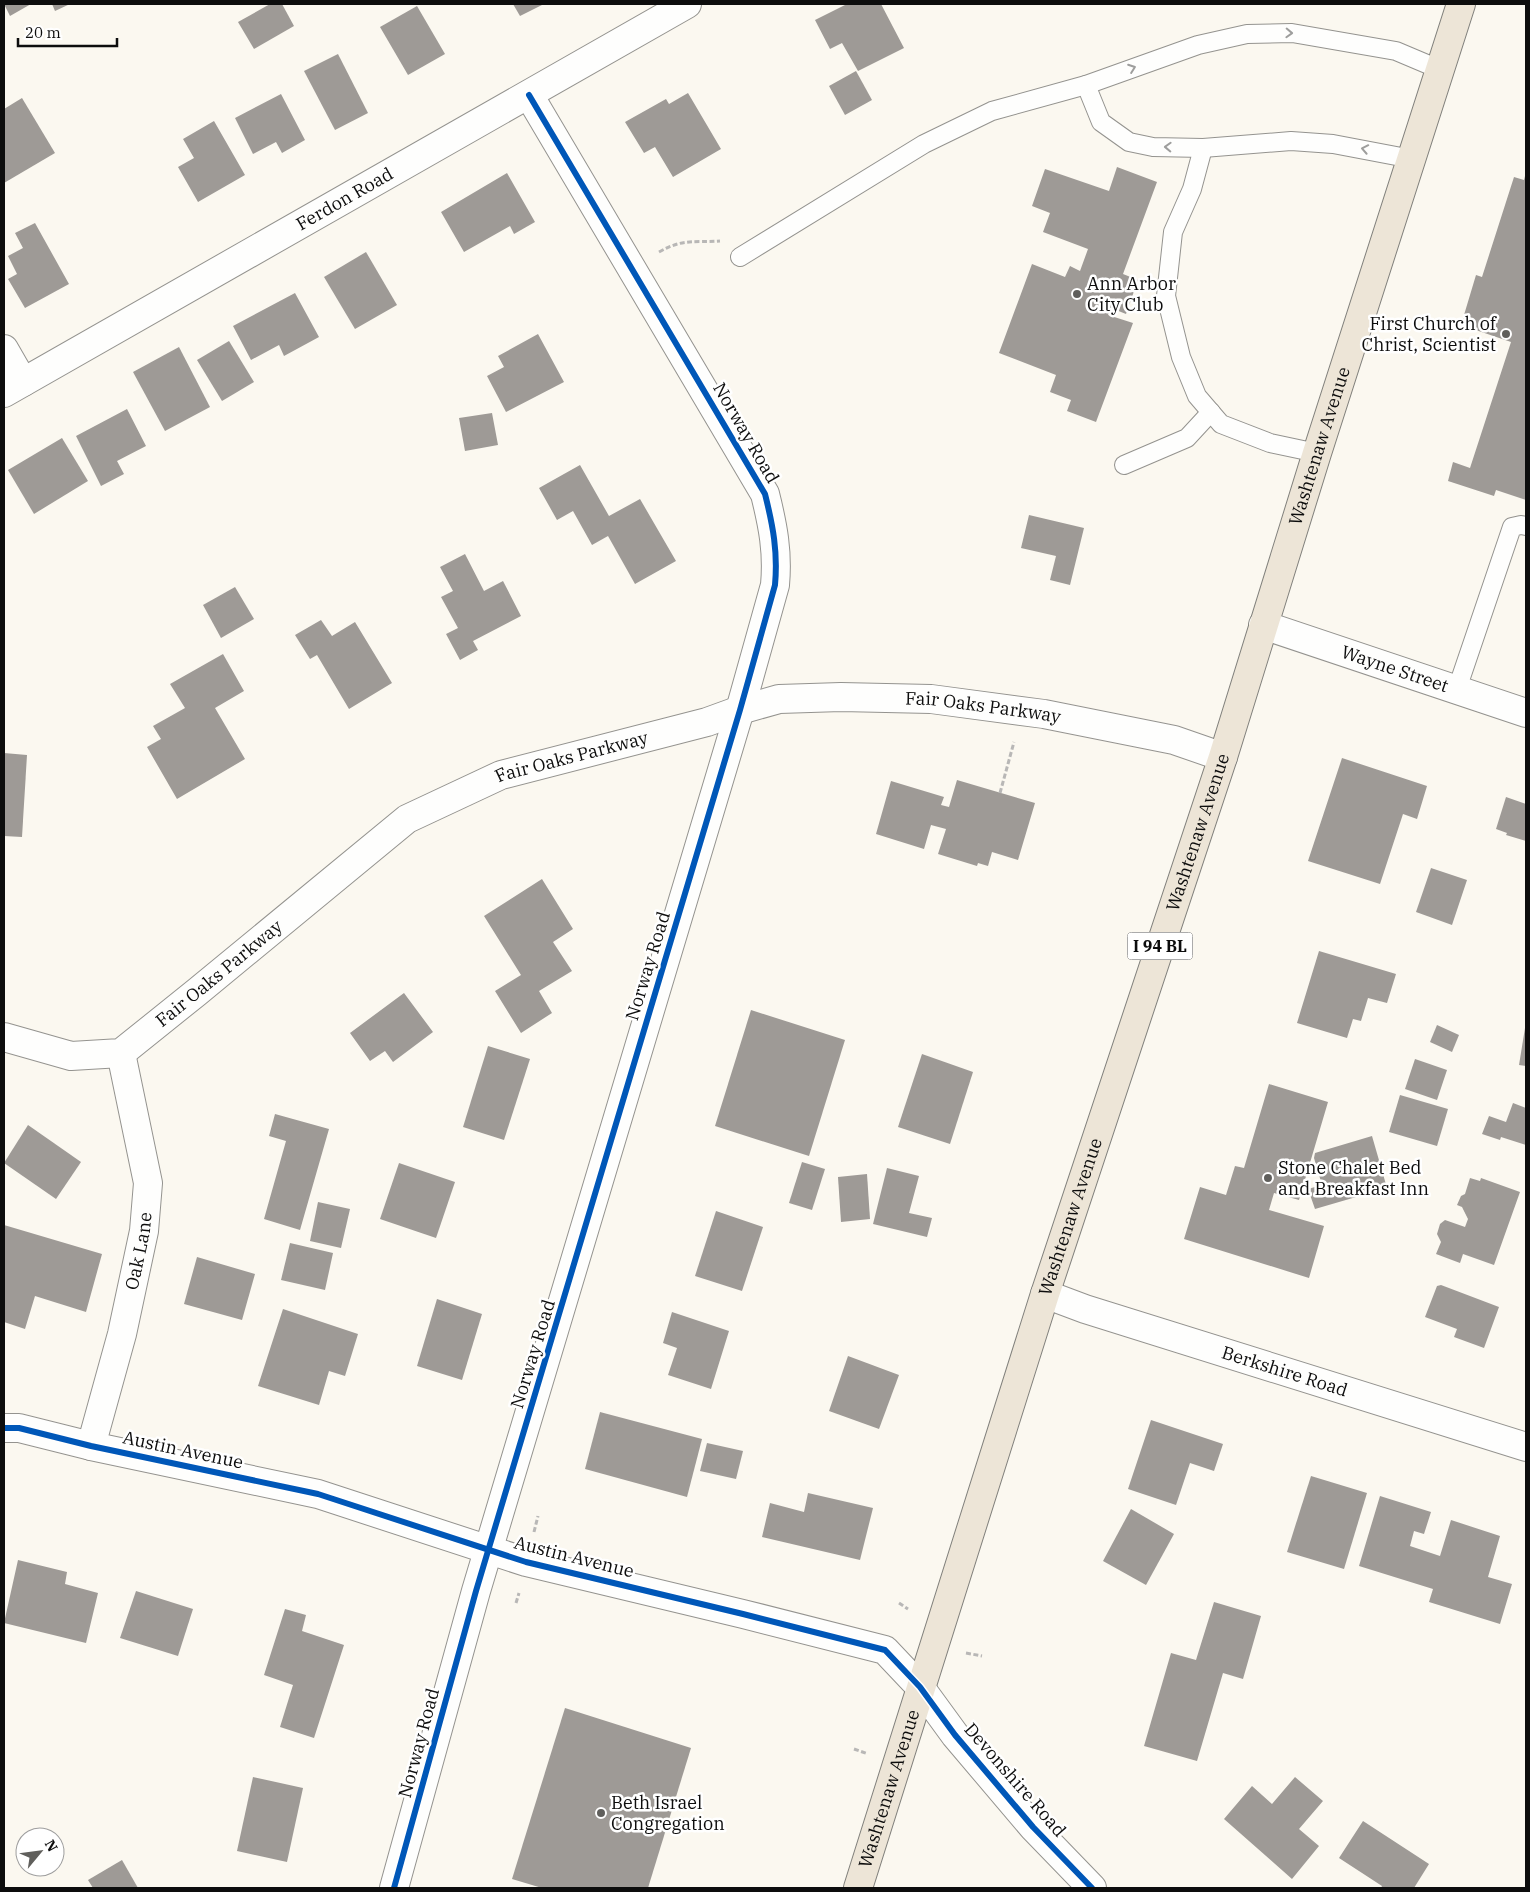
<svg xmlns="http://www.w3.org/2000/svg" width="1530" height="1892" viewBox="0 0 1530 1892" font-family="'IBM Plex Serif',serif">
  <rect width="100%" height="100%" fill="#fbf8f0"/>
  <!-- building -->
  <g fill="#9e9a96">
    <path d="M4 4H31L10 16Z"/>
    <path d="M52 4H70L55 11Z"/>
    <path d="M270 4H282L294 26 254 49 238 22Z"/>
    <path d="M513 4H544L520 16Z"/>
    <path d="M847 4H881L904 48 858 71 842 43 830 49 815 20Z"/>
    <path d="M417 6 445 54 408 75 380 27Z"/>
    <path d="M338 54 368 113 335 130 304 71Z"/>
    <path d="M856 71 872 100 845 115 829 86Z"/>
    <path d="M688 93 721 149 673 177 655 147 644 153 625 122 666 99 669 104Z"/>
    <path d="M281 94 305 140 282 153 276 142 253 154 235 118Z"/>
    <path d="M22 98 55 153 4 183V109Z"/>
    <path d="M214 121 245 175 198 202 178 167 194 158 183 139Z"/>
    <path d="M1117 167 1157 182 1123 274 1138 280 1126 314 1111 308 1108 315 1133 323 1096 422 1067 411 1071 400 1050 392 1056 375 999 353 1032 264 1065 277 1070 266 1080 271 1088 249 1043 232 1050 213 1032 206 1045 169 1109 191Z"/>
    <path d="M1526 172V500L1496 490 1494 496 1448 481 1453 462 1470 468 1511 342 1461 325 1476 275 1482 277 1514 177 1524 180Z"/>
    <path d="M507 173 535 222 514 234 510 226 464 252 441 212Z"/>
    <path d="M35 223 69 284 25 308 8 279 17 274 8 256 23 248 15 233Z"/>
    <path d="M366 252 397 305 355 329 324 277Z"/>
    <path d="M295 293 319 337 284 356 279 345 251 360 233 326Z"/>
    <path d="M538 334 564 382 506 412 487 376 504 367 498 356Z"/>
    <path d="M229 341 254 382 222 401 197 360Z"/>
    <path d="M179 347 210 407 165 431 133 372Z"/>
    <path d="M127 409 146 446 117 461 124 474 101 486 76 436Z"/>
    <path d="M492 413 498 445 465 451 459 418Z"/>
    <path d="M62 438 88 481 34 514 8 470Z"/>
    <path d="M580 465 609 516 640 499 676 561 635 584 608 536 592 545 573 511 557 520 539 488Z"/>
    <path d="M1029 515 1084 528 1070 585 1050 580 1056 556 1021 548Z"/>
    <path d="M465 554 484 591 503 581 521 616 473 641 478 650 460 660 446 634 458 628 441 597 453 591 440 567Z"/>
    <path d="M235 587 254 619 221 638 203 605Z"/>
    <path d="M321 620 332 636 355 622 392 683 349 709 317 655 310 659 295 635Z"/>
    <path d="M223 654 244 691 215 708 245 759 177 799 147 747 161 739 153 726 185 708 170 684Z"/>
    <path d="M4 753 27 755 22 837 4 836Z"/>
    <path d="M1342 758 1427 786 1417 819 1403 814 1380 884 1308 861Z"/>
    <path d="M957 780 1035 803 1018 860 992 852 988 866 978 863 977 866 938 854 946 829 931 825 924 849 876 834 891 781 944 797 941 805 949 807Z"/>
    <path d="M1506 797 1526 804V841L1506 835 1507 833 1496 829Z"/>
    <path d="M1431 868 1467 880 1452 925 1416 912Z"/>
    <path d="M542 879 573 929 553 942 572 971 539 991 552 1013 521 1033 495 991 521 975 484 916Z"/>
    <path d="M1319 951 1396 974 1387 1003 1368 998 1361 1021 1353 1019 1347 1038 1297 1023Z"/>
    <path d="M404 993 433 1032 393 1062 385 1051 370 1061 350 1033Z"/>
    <path d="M751 1010 845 1040 809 1156 715 1126Z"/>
    <path d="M1437 1025 1459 1035 1452 1052 1430 1042Z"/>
    <path d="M1525 1028H1526V1066L1519 1065Z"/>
    <path d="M488 1046 530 1059 504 1140 463 1127Z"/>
    <path d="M922 1054 973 1072 950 1144 898 1127Z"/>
    <path d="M1415 1059 1447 1070 1437 1100 1405 1089Z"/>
    <path d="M1269 1084 1328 1102 1299 1200 1274 1193 1269 1210 1324 1226 1309 1278 1184 1239 1200 1187 1226 1195 1235 1166 1244 1168Z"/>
    <path d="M1400 1095 1448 1109 1437 1146 1389 1132Z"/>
    <path d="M1513 1103 1526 1108V1145L1501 1137 1500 1140 1482 1134 1489 1116 1506 1122Z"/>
    <path d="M275 1114 329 1129 300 1230 264 1219 286 1141 269 1136Z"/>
    <path d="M28 1125 81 1162 56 1199 4 1163Z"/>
    <path d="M1372 1136 1387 1188 1315 1209 1308 1189 1322 1185 1314 1158 1315 1153Z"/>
    <path d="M802 1162 825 1169 812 1210 789 1203Z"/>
    <path d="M399 1163 455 1182 436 1238 380 1219Z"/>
    <path d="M887 1168 919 1176 909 1213 932 1218 927 1237 873 1224Z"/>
    <path d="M867 1174 870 1219 841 1222 838 1177Z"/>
    <path d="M1470 1178 1480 1181 1481 1178 1520 1192 1494 1265 1463 1254 1460 1263 1436 1254 1441 1242 1437 1234 1440 1224 1445 1220 1465 1227 1468 1219 1462 1207 1457 1205 1461 1196 1465 1194Z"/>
    <path d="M318 1202 350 1209 341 1248 310 1241Z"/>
    <path d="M716 1211 763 1227 742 1291 695 1276Z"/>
    <path d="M4 1225 102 1254 86 1312 35 1296 25 1329 4 1322Z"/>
    <path d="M290 1243 333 1253 325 1290 281 1280Z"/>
    <path d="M197 1257 255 1274 242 1320 184 1304Z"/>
    <path d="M1441 1285 1499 1307 1484 1348 1454 1337 1457 1329 1425 1317 1437 1286Z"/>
    <path d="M437 1299 482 1314 462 1380 417 1366Z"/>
    <path d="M283 1309 358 1334 345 1376 329 1371 319 1405 258 1386Z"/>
    <path d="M672 1312 729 1331 711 1389 668 1375 677 1348 663 1343Z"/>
    <path d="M848 1356 899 1375 879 1429 829 1411Z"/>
    <path d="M600 1412 702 1439 687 1497 585 1469Z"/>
    <path d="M1151 1420 1223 1444 1214 1471 1190 1463 1176 1505 1128 1489Z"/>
    <path d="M707 1443 743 1451 736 1479 700 1471Z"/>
    <path d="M1311 1476 1367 1493 1344 1569 1287 1552Z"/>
    <path d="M808 1493 873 1508 860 1560 762 1537 770 1503 804 1512Z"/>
    <path d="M1380 1496 1431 1512 1424 1534 1414 1531 1410 1546 1440 1556 1451 1520 1500 1536 1488 1577 1512 1584 1500 1624 1429 1602 1433 1589 1359 1566Z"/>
    <path d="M1131 1509 1174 1534 1146 1585 1103 1561Z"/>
    <path d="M18 1560 67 1572 65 1584 98 1593 86 1643 4 1623Z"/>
    <path d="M136 1591 193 1609 178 1656 120 1638Z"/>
    <path d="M1214 1602 1261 1616 1243 1679 1223 1673 1197 1761 1144 1746 1171 1653 1196 1660Z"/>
    <path d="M285 1609 306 1615 302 1631 344 1645 314 1738 280 1727 293 1685 264 1675Z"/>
    <path d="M565 1708 691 1748 648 1888H542L512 1879Z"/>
    <path d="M253 1777 303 1788 287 1862 237 1851Z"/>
    <path d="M1295 1777 1323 1801 1299 1829 1319 1846 1292 1879 1224 1819 1252 1786 1272 1804Z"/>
    <path d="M1363 1821 1429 1864 1414 1888H1381L1382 1886 1339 1858Z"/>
    <path d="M122 1860 138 1888H93L88 1880Z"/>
  </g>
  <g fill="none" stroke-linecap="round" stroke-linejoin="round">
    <defs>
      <g id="lane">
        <path d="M1086 85 1101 122 1129 142 1153 147 1203 148 1291 141 1333 144 1412 159"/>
        <path d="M1203 148 1192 189 1173 232 1166 296 1181 357 1197 396 1221 424 1270 443 1317 453"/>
        <path d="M740 257 924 144 992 111 1086 85 1198 45 1247 34 1292 33 1396 51 1441 70"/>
        <path d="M1124 465 1187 438 1211 412"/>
        <path d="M1457 689 1512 527 1521 525 1526 526"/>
      </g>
      <g id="street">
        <path d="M4 349 23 382"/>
        <path id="s1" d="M4 393 687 4"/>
        <path id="s2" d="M1263 625 1526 713"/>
        <path id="s3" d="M4 1037 71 1056 121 1053 197 992 407 819 501 775 707 722 740 710 779 699 841 697 931 699 1044 714 1174 740 1223 757"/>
        <path id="s4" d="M1045 1294 1085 1309 1526 1447"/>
        <path d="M4 1428H19L91 1446 318 1494 526 1562 743 1614 885 1650 920 1687 955 1735 1033 1827 1092 1888"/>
        <path id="s5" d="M91 1446 122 1334 144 1231 148 1183 121 1053"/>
        <path d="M394 1888 476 1591 740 710 775 585C778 552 773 526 765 494L529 95"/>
      </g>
      <g id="primary">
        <path id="s6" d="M858 1888 1045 1294 1223 757 1317 453 1461 4"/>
      </g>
    </defs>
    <!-- lane casing -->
    <use href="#lane" stroke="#94938f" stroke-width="20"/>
    <!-- street casing -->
    <use href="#street" stroke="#94938f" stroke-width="30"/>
    <!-- primary casing -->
    <use href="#primary" stroke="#81807c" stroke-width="30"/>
    <!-- path -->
    <g stroke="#b8b7b6" stroke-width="3" stroke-dasharray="5 2.5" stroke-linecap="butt">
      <path d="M659 252C684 238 693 243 720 241"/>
      <path d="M1000 793 1014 742"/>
      <path d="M534 1532 538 1516"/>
      <path d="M516 1603 519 1593"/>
      <path d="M899 1603 908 1609"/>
      <path d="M966 1653 982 1656"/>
      <path d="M854 1749 868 1754"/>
    </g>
    <!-- lane -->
    <use href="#lane" stroke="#fefefd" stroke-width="18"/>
    <!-- street -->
    <use href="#street" stroke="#fefefd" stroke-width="28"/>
    <!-- primary -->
    <use href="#primary" stroke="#ede5d7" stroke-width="28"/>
    <defs>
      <g id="cycleway">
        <path d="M4 1428H19L91 1446 318 1494 526 1562 743 1614 885 1650 920 1687 955 1735 1033 1827 1092 1888"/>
        <path d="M394 1888 476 1591 740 710 775 585C778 552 773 526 765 494L529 95"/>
      </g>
    </defs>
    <!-- cycleway casing -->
    <use href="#cycleway" stroke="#fff" stroke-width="9"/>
    <!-- cycleway -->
    <use href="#cycleway" stroke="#0057b8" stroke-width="6"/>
  </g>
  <!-- one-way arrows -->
  <defs><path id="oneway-chevron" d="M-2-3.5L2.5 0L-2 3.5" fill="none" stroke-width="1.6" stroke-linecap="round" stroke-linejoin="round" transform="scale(1.25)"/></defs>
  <g stroke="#9e9e9d">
    <use href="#oneway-chevron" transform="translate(1289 33) rotate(2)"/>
    <use href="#oneway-chevron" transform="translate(1132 68) rotate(-20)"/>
    <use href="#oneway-chevron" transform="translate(1168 147) rotate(-178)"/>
    <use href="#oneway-chevron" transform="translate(1365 149) rotate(-169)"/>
  </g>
  <!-- markers -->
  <g fill="#605f5c" stroke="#fff" stroke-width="2">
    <circle cx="1077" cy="294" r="5"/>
    <circle cx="1506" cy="334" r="5"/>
    <circle cx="1268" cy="1178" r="5"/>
    <circle cx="601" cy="1813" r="5"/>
  </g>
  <g text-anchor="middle" stroke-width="5" stroke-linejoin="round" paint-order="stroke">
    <!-- shield labels -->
    <rect fill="#fff" stroke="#565656" stroke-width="1" x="1127.5" y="932.5" width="65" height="27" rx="4"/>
    <g font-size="16" font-weight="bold" fill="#0d0d0d">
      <text x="1160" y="952">I 94 BL</text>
    </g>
    <!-- street labels -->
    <g font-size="18" fill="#0d0d0d" stroke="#fff">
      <text dy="6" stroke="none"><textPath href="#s1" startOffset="392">Ferdon Road</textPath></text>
      <text transform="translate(746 433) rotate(60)" y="6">Norway Road</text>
      <text dy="6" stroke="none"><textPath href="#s6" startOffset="1514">Washtenaw Avenue</textPath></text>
      <text dy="6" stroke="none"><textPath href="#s2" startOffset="139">Wayne Street</textPath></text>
      <text dy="6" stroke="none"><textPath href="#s3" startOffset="1086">Fair Oaks Parkway</textPath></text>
      <text dy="6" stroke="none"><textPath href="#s3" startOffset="666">Fair Oaks Parkway</textPath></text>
      <text dy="6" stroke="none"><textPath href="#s6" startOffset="1109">Washtenaw Avenue</textPath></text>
      <text transform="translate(648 966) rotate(-73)" y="6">Norway Road</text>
      <text dy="6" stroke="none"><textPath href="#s3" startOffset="246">Fair Oaks Parkway</textPath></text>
      <text dy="6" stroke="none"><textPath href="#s6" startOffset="704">Washtenaw Avenue</textPath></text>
      <text dy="6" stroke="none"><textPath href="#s5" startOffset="201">Oak Lane</textPath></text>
      <text transform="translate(533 1354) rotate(-73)" y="6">Norway Road</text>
      <text dy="6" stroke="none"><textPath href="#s4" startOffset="252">Berkshire Road</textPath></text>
      <text transform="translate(183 1450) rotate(12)" y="6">Austin Avenue</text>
      <text transform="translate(574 1557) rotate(14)" y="6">Austin Avenue</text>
      <text transform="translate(419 1743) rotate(-75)" y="6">Norway Road</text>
      <text transform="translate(1015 1780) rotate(49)" y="6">Devonshire Road</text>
      <text dy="6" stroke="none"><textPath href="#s6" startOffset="104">Washtenaw Avenue</textPath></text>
    </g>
    <!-- poi labels -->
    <g font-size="18" fill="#0d0d0d" stroke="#fff" text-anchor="start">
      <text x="1087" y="290">Ann Arbor<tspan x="1087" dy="21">City Club</tspan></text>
      <text x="1496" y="330" text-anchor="end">First Church of<tspan x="1496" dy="21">Christ, Scientist</tspan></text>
      <text x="1278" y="1174">Stone Chalet Bed<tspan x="1278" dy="21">and Breakfast Inn</tspan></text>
      <text x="611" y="1809">Beth Israel<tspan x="611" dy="21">Congregation</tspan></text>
    </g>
  </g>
  <!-- border -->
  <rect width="1530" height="1892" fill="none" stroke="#0d0d0d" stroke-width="10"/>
  <!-- north arrow -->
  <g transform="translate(40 1852) rotate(61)"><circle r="24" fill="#ffffff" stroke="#9e9e9e"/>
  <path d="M0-4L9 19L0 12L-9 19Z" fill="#605f5c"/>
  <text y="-8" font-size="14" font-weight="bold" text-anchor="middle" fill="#0d0d0d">N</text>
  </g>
  <!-- scale -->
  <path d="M18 38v8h99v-8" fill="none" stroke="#0d0d0d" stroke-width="2.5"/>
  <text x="25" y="38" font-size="15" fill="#0d0d0d" stroke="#ffffff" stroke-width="4" paint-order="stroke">20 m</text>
</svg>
